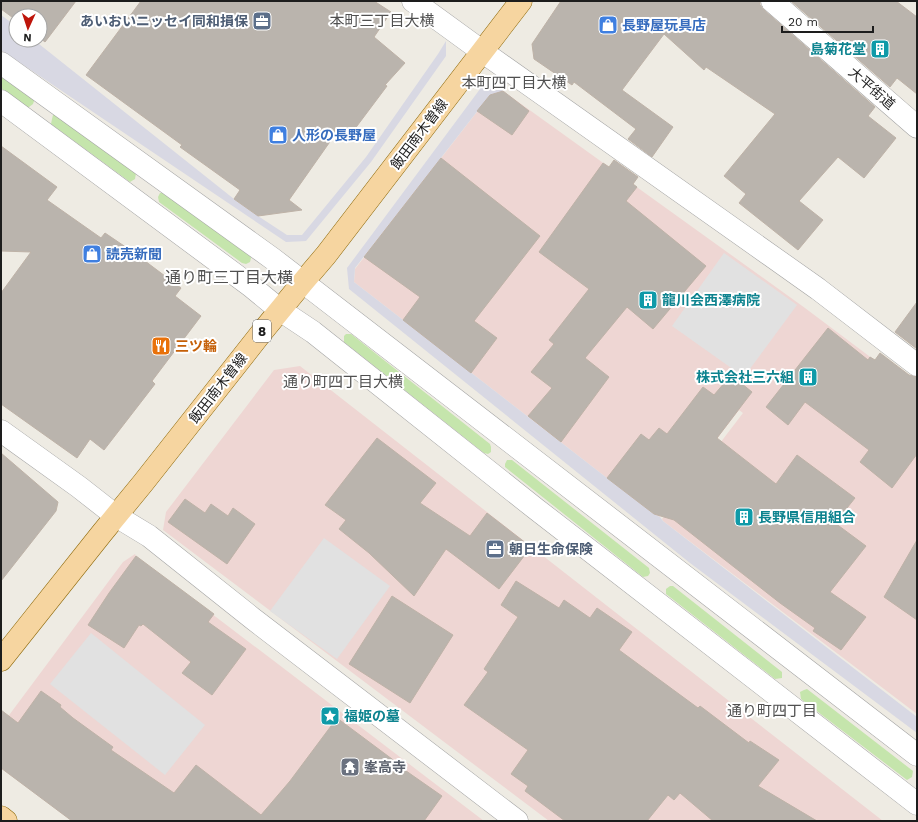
<svg xmlns="http://www.w3.org/2000/svg" width="918" height="822" viewBox="0 0 918 822" font-family="'Work Sans','Noto Sans JP',sans-serif">
  <rect width="100%" height="100%" fill="#eeebe3"/>
  <!-- commercial -->
  <g fill="#eed6d3">
    <path d="M503 91 805 308 917 392V714L663 521 662 519 743 413 739 410 661 512 660 517 654 514 607 478 354 282 355 269 490 95Z"/>
    <path d="M300 366 597 598 883 821H549L163 530 166 512 274 370Z"/>
    <path d="M135 554 136 556 484 821H72L1 768V726L123 562Z"/>
  </g>
  <!-- grass -->
  <g fill="#c5e5ac">
    <path d="M1 75 33 98 34 101 33 104 29 107H26L1 88Z"/>
    <path d="M53 115H57L136 173 135 179 130 182 51 124 52 119Z"/>
    <path d="M160 193H166L250 255 251 258 250 262 246 264 242 263 159 202 158 197Z"/>
    <path d="M346 334H351L490 444 491 447V452L488 454 484 453 344 342V336Z"/>
    <path d="M507 460H512L649 568 650 573 648 576 643 577 505 467V464Z"/>
    <path d="M670 586H673L782 672V678L775 679 666 594V589Z"/>
    <path d="M807 689 913 771 912 777 907 780 801 699 800 692 804 690Z"/>
  </g>
  <!-- parking -->
  <g fill="#e1e1e1">
    <path d="M724 253 797 305 744 377 672 326Z"/>
    <path d="M324 538 390 586 337 659 270 611Z"/>
    <path d="M91 633 205 725 165 775 50 684Z"/>
  </g>
  <!-- plaza -->
  <g fill="#d8d8e3">
    <path d="M1 15 16 26V40H34L234 199 258 216 287 235H302L366 157 438 54 446 41V56L371 162 306 241 286 242 1 50Z"/>
    <path d="M494 84 503 91 490 95 355 268 354 282 607 478 654 514 660 517 663 521 917 717V733L690 563 349 289 347 268 483 85Z"/>
  </g>
  <!-- building -->
  <g fill="#bab4ad" stroke="#beb2a7">
    <path d="M1 1H76L45 42 40 38V16H16V20L1 9Z"/>
    <path d="M141 1H374L391 12 374 37 405 63 385 85 387 86 351 134 341 126 289 200 302 210 258 216 234 199 240 190 180 147 182 145 86 75Z"/>
    <path d="M561 1H760V5L764 10 875 107 868 116 896 138 864 178 838 157 799 201 823 220 798 250 739 203 746 194 724 176 775 114 706 67 704 70 664 34 622 90 673 127 652 157 628 139 636 129 574 82 572 85 534 59 532 44Z"/>
    <path d="M791 1H896L917 17V94L897 78 890 87Z"/>
    <path d="M503 91 529 111 512 135 477 111 490 95Z"/>
    <path d="M1 146 57 187 47 200 101 238 105 233 133 252 181 288 175 296 201 316 152 381 155 384 104 450 90 439 77 458 1 404V293L31 252 1 251Z"/>
    <path d="M441 158 540 236 474 321 497 338 471 373 403 320 420 297 364 257Z"/>
    <path d="M614 160 638 177 633 184 637 187 626 201 706 266 653 329 627 307 585 358 609 377 561 442 528 416 552 388 531 372 554 344 549 340 589 289 539 252 603 163 609 167Z"/>
    <path d="M917 302V349L895 332Z"/>
    <path d="M828 328 868 360 870 357 875 360 880 353 909 375 917 377V454L892 488 860 462 869 450 805 402 788 425 766 407Z"/>
    <path d="M731 375 752 392 717 438 776 484 797 455 855 498 835 523 866 546 830 592 866 617 841 650 813 631 815 628 780 603 674 520 654 514 607 478 641 434 649 440 659 428 667 434 703 387 714 395Z"/>
    <path d="M377 438 436 483 420 503 470 536 487 513 531 547 499 589 446 549 414 596 369 553 339 529 346 520 325 505Z"/>
    <path d="M1 453 58 502 56 511 1 581Z"/>
    <path d="M185 499 205 513 211 504 228 516 233 508 255 524 227 564 168 522Z"/>
    <path d="M917 540V620L884 597Z"/>
    <path d="M136 556 214 614 208 622 246 649 212 695 182 673 191 662 143 624 141 626 139 625 124 648 88 625 109 593Z"/>
    <path d="M516 581 559 608 564 600 590 618 597 608 632 632 619 650 698 708 700 706 749 743 750 741 779 760 758 786 817 821H713L680 793 674 800 668 795 647 821H565L525 791 528 786 511 774 528 750 464 705 488 672 484 669 518 617 501 605Z"/>
    <path d="M392 596 453 635 410 703 349 664Z"/>
    <path d="M41 691 61 705 60 707 73 718 113 747 111 750 174 793 196 765 261 815 290 781 337 718 400 765 399 766 442 796 424 821H72L1 768V710L18 723Z"/>
  </g>
  <g fill="none" stroke-linecap="round" stroke-linejoin="round">
    <defs>
      <g id="minor">
        <path d="M413 1 483 52 818 289 917 365"/>
        <path d="M772 1 917 127"/>
      </g>
      <g id="tertiary">
        <path d="M1 63 273 259 917 755"/>
        <path d="M1 101 252 287 280 310 313 332 536 509 917 804"/>
        <path d="M1 431 79 487 116 516 149 536 252 618 517 821"/>
      </g>
      <g id="primary">
        <path d="M1 660 102 533 143 483 262 332 303 282 326 255 521 1"/>
        <path d="M1 817 6 821"/>
      </g>
    </defs>
    <!-- minor casing -->
    <use href="#minor" stroke="#a4a4a4" stroke-width="23"/>
    <!-- tertiary casing -->
    <use href="#tertiary" stroke="#a4a4a4" stroke-width="23"/>
    <!-- primary casing -->
    <use href="#primary" stroke="#8d6808" stroke-width="23"/>
    <!-- minor -->
    <use href="#minor" stroke="#fff" stroke-width="22"/>
    <!-- tertiary -->
    <use href="#tertiary" stroke="#fff" stroke-width="22"/>
    <!-- primary -->
    <use href="#primary" stroke="#f6d5a0" stroke-width="22"/>
  </g>
  <!-- icons -->
  <defs>
    <symbol id="office-square" viewBox="-11 -11 22 22"><rect x="-9" y="-9" width="18" height="18" rx="4" fill="#5c6f8a" stroke="#fff"/><path d="M-6-3h4V-5.5h4V-3h4V5H-6ZM-1-4.5V-3h2v-1.5ZM-6 0V1H6V0Z" fill="#fff"/></symbol>
    <symbol id="shop-square" viewBox="-11 -11 22 22"><rect x="-9" y="-9" width="18" height="18" rx="4" fill="#3f7fe0" stroke="#fff"/><path d="M-5-2.5h2.3a2.7 3.5 0 0 1 5.4 0H5L5.5 6h-11ZM-1.5-2.5h3a1.5 2.3 0 0 0-3 0Z" fill="#fff"/></symbol>
    <symbol id="building-square" viewBox="-11 -11 22 22"><rect x="-9" y="-9" width="18" height="18" rx="4" fill="#0f9aa8" stroke="#fff"/><path d="M-4-6H4V6H1V3H-1V6H-4ZM-2.5-4.3h1.7v1.8h-1.7ZM.8-4.3h1.7v1.8H.8ZM-2.5-1h1.7V.8h-1.7ZM.8-1h1.7V.8H.8Z" fill="#fff"/></symbol>
    <symbol id="restaurant-square" viewBox="-11 -11 22 22"><rect x="-9" y="-9" width="18" height="18" rx="4" fill="#e8710a" stroke="#fff"/><path d="M-5-6h1v4h1v-4h1v4h1v-4h1v5L-1.5 .5V6h-2V.5L-5-1ZM5-6V6H3V1.5H1.5Q1.5-4 5-6Z" fill="#fff"/></symbol>
    <symbol id="sight-square" viewBox="-11 -11 22 22"><rect x="-9" y="-9" width="18" height="18" rx="4" fill="#0f9aa8" stroke="#fff"/><path d="M0-6L1.8-2.2L6-1.7L2.9 1.2L3.7 5.4L0 3.3L-3.7 5.4L-2.9 1.2L-6-1.7L-1.8-2.2Z" fill="#fff"/></symbol>
    <symbol id="temple-square" viewBox="-11 -11 22 22"><rect x="-9" y="-9" width="18" height="18" rx="4" fill="#6b7280" stroke="#fff"/><path d="M0-6L5-2H3V0L6.5 2.5H4V6H1.5V3h-3V6H-4V2.5H-6.5L-3 0V-2H-5Z" fill="#fff"/></symbol>
  </defs>
  <g fill-rule="evenodd">
    <use href="#office-square" x="251" y="10" width="22" height="22"/>
    <use href="#shop-square" x="597" y="14" width="22" height="22"/>
    <use href="#building-square" x="869" y="38" width="22" height="22"/>
    <use href="#shop-square" x="267" y="124" width="22" height="22"/>
    <use href="#shop-square" x="81" y="243" width="22" height="22"/>
    <use href="#building-square" x="637" y="289" width="22" height="22"/>
    <use href="#restaurant-square" x="150" y="335" width="22" height="22"/>
    <use href="#building-square" x="797" y="366" width="22" height="22"/>
    <use href="#building-square" x="733" y="506" width="22" height="22"/>
    <use href="#office-square" x="484" y="538" width="22" height="22"/>
    <use href="#sight-square" x="319" y="705" width="22" height="22"/>
    <use href="#temple-square" x="339" y="756" width="22" height="22"/>
  </g>
  <g text-anchor="middle" stroke-width="4" stroke-linejoin="round" paint-order="stroke">
    <!-- shield labels -->
    <rect fill="#fff" stroke="#616161" stroke-width="1" x="253" y="320" width="18" height="22" rx="3"/>
    <g font-size="13" font-weight="bold" fill="#1d1d1d">
      <text x="262" y="336">8</text>
    </g>
    <!-- service labels -->
    <g font-size="14" font-weight="bold" fill="#4e5e75" stroke="#fff" text-anchor="end">
      <text x="248" y="26">あいおいニッセイ同和損保</text>
      <text x="509" y="554" text-anchor="start">朝日生命保険</text>
    </g>
    <!-- shop labels -->
    <g font-size="14" font-weight="bold" fill="#366cbe" stroke="#fff" text-anchor="start">
      <text x="622" y="30">長野屋玩具店</text>
      <text x="292" y="140">人形の長野屋</text>
      <text x="106" y="259">読売新聞</text>
    </g>
    <!-- culture labels -->
    <g font-size="14" font-weight="bold" fill="#0d838f" stroke="#fff" text-anchor="start">
      <text x="866" y="54" text-anchor="end">島菊花堂</text>
      <text x="662" y="305">龍川会西澤病院</text>
      <text x="794" y="382" text-anchor="end">株式会社三六組</text>
      <text x="758" y="522">長野県信用組合</text>
      <text x="344" y="721">福姫の墓</text>
    </g>
    <!-- street labels -->
    <g font-size="14" fill="#1d1d1d" stroke="#fff">
      <text transform="translate(872 88) rotate(41)" y="5">大平街道</text>
      <text transform="translate(419 134) rotate(-53)" y="5">飯田南木曽線</text>
      <text transform="translate(218 388) rotate(-52)" y="5">飯田南木曽線</text>
    </g>
    <!-- food labels -->
    <g font-size="14" font-weight="bold" fill="#c56008" stroke="#fff" text-anchor="start">
      <text x="175" y="351">三ツ輪</text>
    </g>
    <!-- worship labels -->
    <g font-size="14" font-weight="bold" fill="#5b616d" stroke="#fff" text-anchor="start">
      <text x="364" y="772">峯高寺</text>
    </g>
    <!-- neighbourhood labels -->
    <g font-size="15" fill="#505050" stroke="#fff">
      <text x="382" y="26">本町三丁目大横</text>
      <text x="514" y="88">本町四丁目大横</text>
      <text x="343" y="387">通り町四丁目大横</text>
      <text x="772" y="716">通り町四丁目</text>
    </g>
    <!-- quarter labels -->
    <g font-size="16" fill="#505050" stroke="#fff">
      <text x="229" y="283">通り町三丁目大横</text>
    </g>
  </g>
  <!-- border -->
  <rect width="918" height="822" fill="none" stroke="#1d1d1d" stroke-width="4"/>
  <!-- north arrow -->
  <g transform="translate(28 28) rotate(183)"><circle r="19" fill="#ffffff" stroke="#a5a5a5"/>
  <path d="M0-3L7 15L0 10L-7 15Z" fill="#be150b"/>
  <text y="-6" font-size="11" font-weight="bold" text-anchor="middle" fill="#1d1d1d">N</text>
  </g>
  <!-- scale -->
  <path d="M782 26v6h91v-6" fill="none" stroke="#1d1d1d" stroke-width="2"/>
  <text x="788" y="26" font-size="12" fill="#1d1d1d" stroke="#ffffff" stroke-width="3" paint-order="stroke">20 m</text>
</svg>
